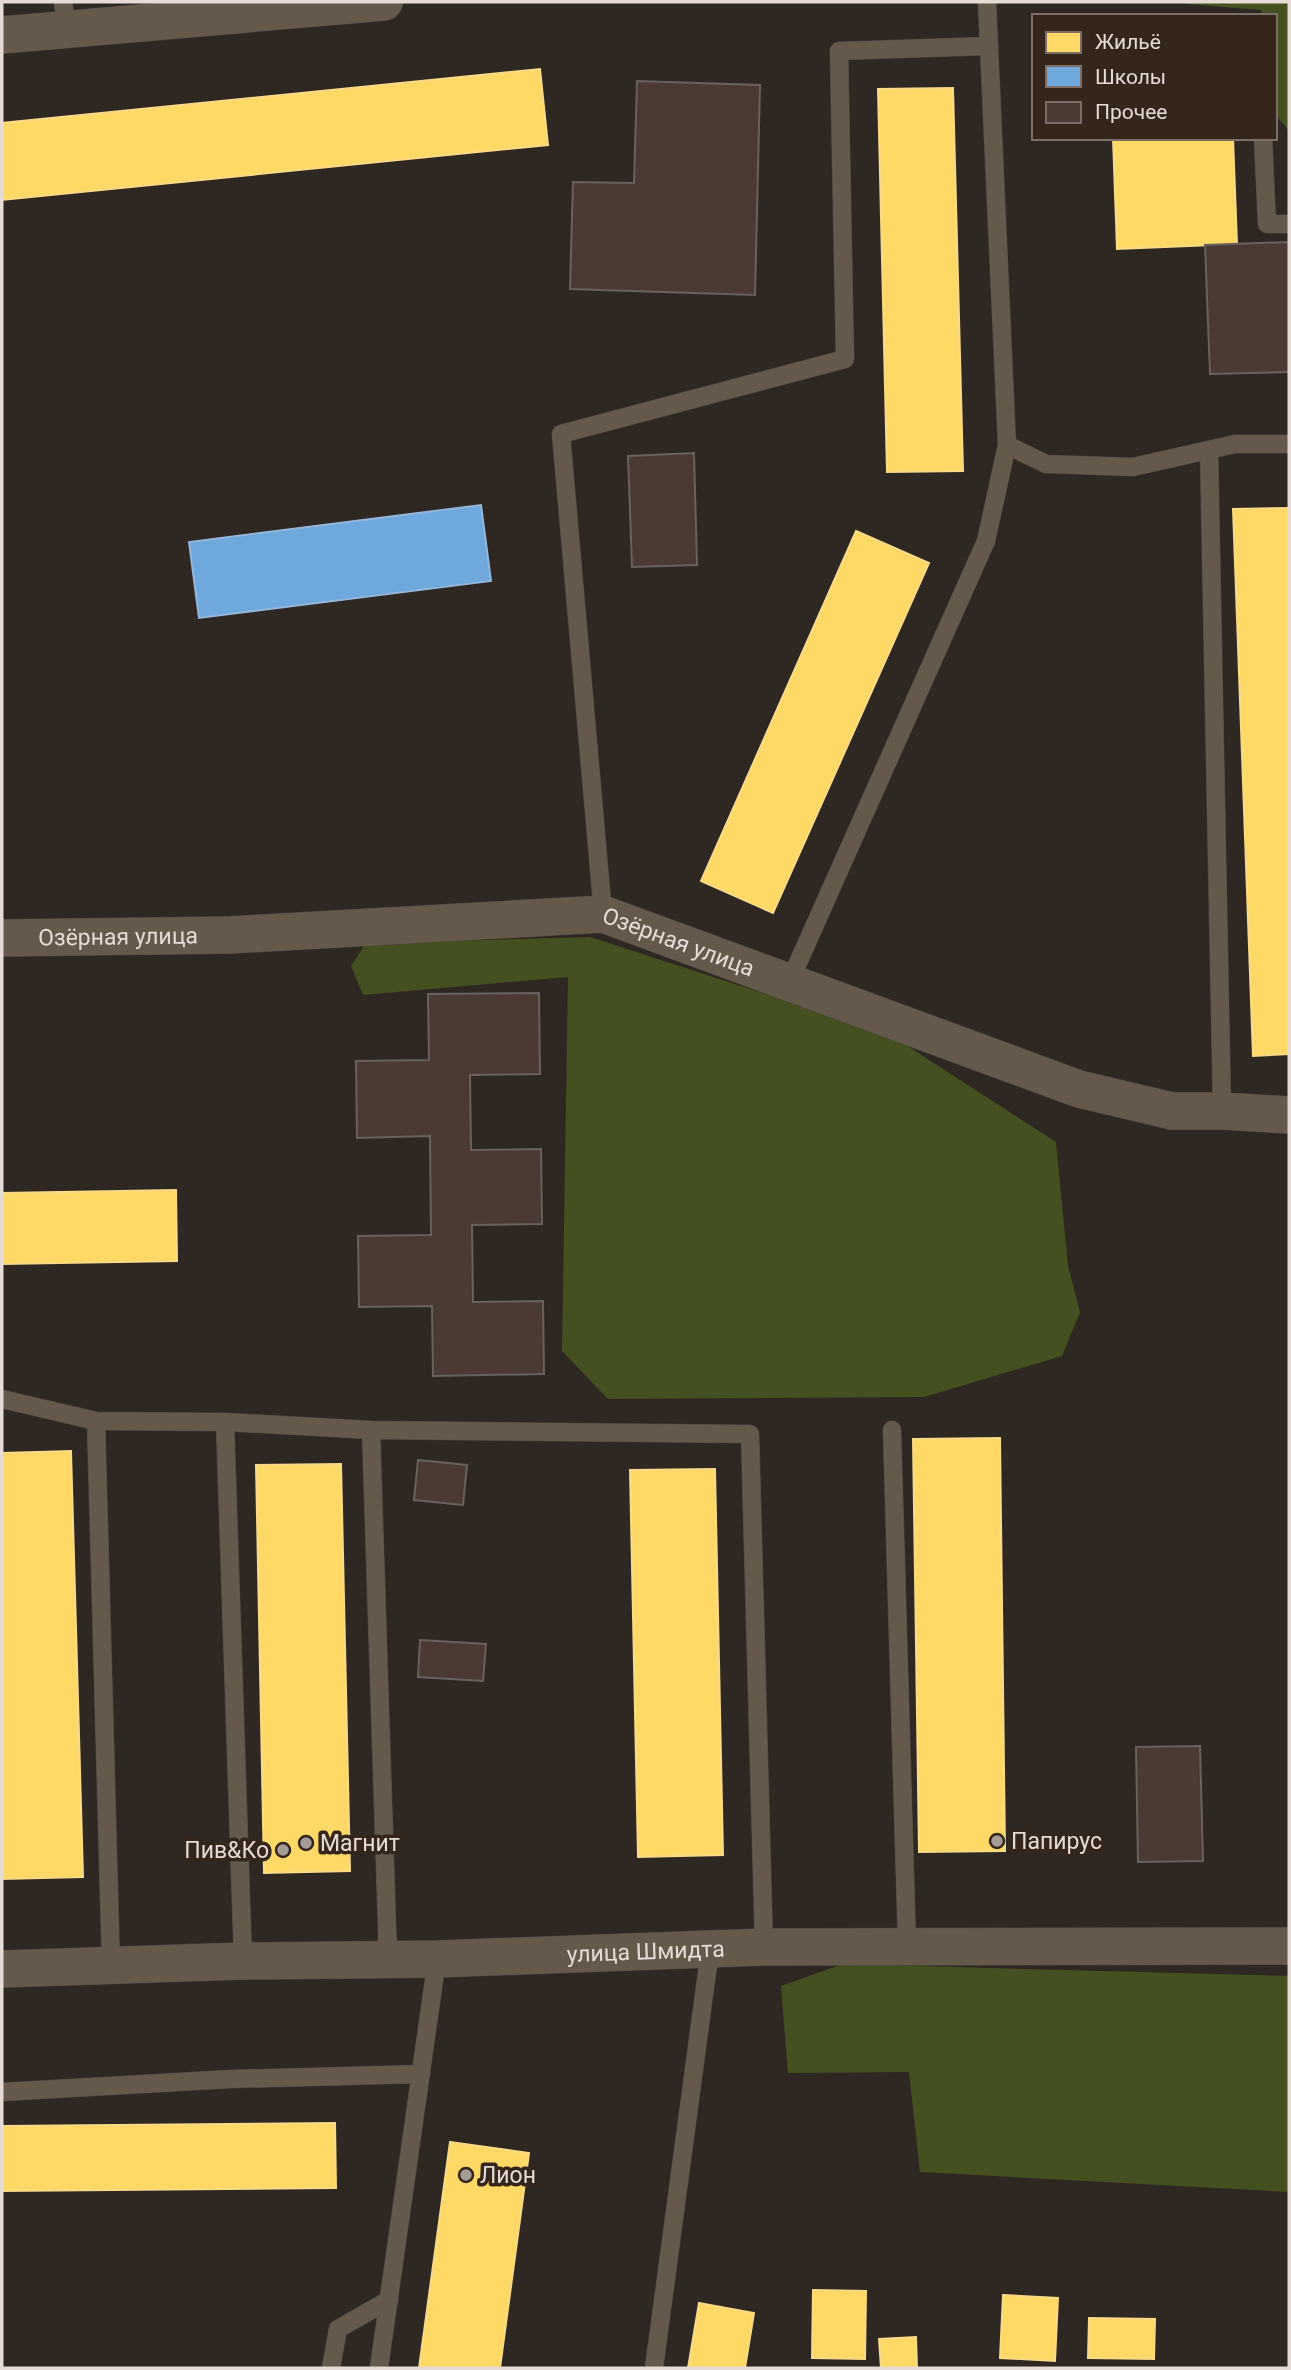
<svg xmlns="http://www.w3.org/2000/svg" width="1291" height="2370" viewBox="0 0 1291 2370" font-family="Roboto,sans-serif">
  <rect width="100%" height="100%" fill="#2f2722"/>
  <!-- green -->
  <g fill="#455020">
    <path d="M1187 2H1289V131L1275 114V16H1262L1261 10 1187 4Z"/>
    <path d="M590 937 889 1034 1056 1142 1068 1266 1080 1312 1062 1356 924 1397 608 1399 562 1351 568 977 363 995 351 966 366 943Z"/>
    <path d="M843 1964 1289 1976V2192L920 2172 909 2072 788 2073 781 1986Z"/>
  </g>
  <!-- homes -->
  <g fill="#ffd966" stroke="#f8da87" stroke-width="2">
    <path d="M540 69 548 145 2 200V123Z"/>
    <path d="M953 88 963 471 887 472 878 89Z"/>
    <path d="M1113 138H1233L1237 244 1117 249Z"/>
    <path d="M1289 508V1054L1253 1056 1233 509Z"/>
    <path d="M856 531 929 563 773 913 701 881Z"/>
    <path d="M176 1190 177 1261 2 1264V1193Z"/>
    <path d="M1000 1438 1005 1851 919 1852 913 1439Z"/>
    <path d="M71 1451 83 1877 2 1879V1453Z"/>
    <path d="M341 1464 350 1871 264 1873 256 1465Z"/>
    <path d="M715 1469 723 1855 638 1857 630 1470Z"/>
    <path d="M335 2123 336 2188 2 2191V2126Z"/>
    <path d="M450 2142 529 2153 500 2368H419Z"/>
    <path d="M813 2290 866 2291 865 2359 812 2358Z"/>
    <path d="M1003 2295 1058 2298 1055 2361 1000 2358Z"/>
    <path d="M699 2303 754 2313 745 2368H688Z"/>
    <path d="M1089 2318 1155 2319 1154 2359 1088 2358Z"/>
    <path d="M916 2337 917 2368H881L879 2339Z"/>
  </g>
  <!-- schools -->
  <path fill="#6fa8dc" stroke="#93b7da" stroke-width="2" d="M481 505 491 581 199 618 189 542Z"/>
  <!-- building -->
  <g fill="#4b3a34" stroke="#69615d" stroke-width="2">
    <path d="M637 81 760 85 755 295 570 289 573 182 634 183Z"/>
    <path d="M1289 242V372L1210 374 1205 245Z"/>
    <path d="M694 453 697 565 632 567 628 456Z"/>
    <path d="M539 993 540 1074 470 1075 471 1150 541 1149 542 1224 472 1225 473 1302 543 1301 544 1374 433 1376 432 1306 359 1307 358 1236 431 1235 430 1136 357 1138 356 1061 429 1060 428 994Z"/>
    <path d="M418 1460 467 1465 463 1505 414 1500Z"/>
    <path d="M420 1640 486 1644 483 1681 418 1677Z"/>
    <path d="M1200 1746 1203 1861 1138 1862 1136 1747Z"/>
  </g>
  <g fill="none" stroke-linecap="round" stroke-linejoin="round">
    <defs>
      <g id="lane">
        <path d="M63 2 67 29"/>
        <path d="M987 2 1007 445 1046 464 1133 467 1235 444H1289"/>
        <path d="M1263 138 1267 224H1289"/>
        <path d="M1209 450 1222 1111"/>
        <path d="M603 914 561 434 845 359 839 51 988 46"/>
        <path d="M789 983 986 541 1007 445"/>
        <path d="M2 1399 96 1421 225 1422 371 1430 750 1434 764 1947"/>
        <path d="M96 1421 111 1966"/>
        <path d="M225 1422 243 1961"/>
        <path d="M371 1430 388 1958"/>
        <path d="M892 1430 907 1946"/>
        <path d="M2 2092 231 2079 421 2074"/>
        <path d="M331 2368 338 2329 389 2300"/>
        <path d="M379 2368 437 1959"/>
        <path d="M654 2368 710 1950"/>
      </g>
      <g id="street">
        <path d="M2 35 384 2"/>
        <path id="s1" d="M2 938 230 935 603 914 1079 1089 1172 1111H1222L1289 1115"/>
        <path id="s2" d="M2 1969 243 1961 437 1959 764 1947 1289 1946"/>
      </g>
    </defs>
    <!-- lane casing -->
    <use href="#lane" stroke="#4b453f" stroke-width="19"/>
    <!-- street casing -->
    <use href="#street" stroke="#4b453f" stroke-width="38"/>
    <!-- lane -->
    <use href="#lane" stroke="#64594b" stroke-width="18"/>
    <!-- street -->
    <use href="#street" stroke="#64594b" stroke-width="37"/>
  </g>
  <!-- markers -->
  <g fill="#a69c96" stroke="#35261c" stroke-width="2.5">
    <circle cx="997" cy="1841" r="7"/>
    <circle cx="306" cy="1843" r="7"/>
    <circle cx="283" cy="1850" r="7"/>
    <circle cx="466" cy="2175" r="7"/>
  </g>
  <g text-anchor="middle" stroke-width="7" stroke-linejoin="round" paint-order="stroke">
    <!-- street labels -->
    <g font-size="23" fill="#e6dbd5" stroke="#35261c">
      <text dy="8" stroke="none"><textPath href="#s1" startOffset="116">Озёрная улица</textPath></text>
      <text dy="8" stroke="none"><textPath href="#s1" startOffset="682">Озёрная улица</textPath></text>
      <text dy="8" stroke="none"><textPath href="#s2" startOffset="644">улица Шмидта</textPath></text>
    </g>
    <!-- poi labels -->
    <g font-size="23" fill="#e6dbd5" stroke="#35261c" text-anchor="start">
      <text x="1011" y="1849">Папирус</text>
      <text x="320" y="1851">Магнит</text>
      <text x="269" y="1858" text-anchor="end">Пив&amp;Ко</text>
      <text x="480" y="2183">Лион</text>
    </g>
  </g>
  <!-- border -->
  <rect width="1291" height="2370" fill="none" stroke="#e6dbd5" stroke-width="7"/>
  <!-- legend -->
  <rect x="1032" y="14" width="245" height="126" fill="#35261c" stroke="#7c6e66" stroke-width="2"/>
  <rect x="1046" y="32" width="35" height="21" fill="#ffd966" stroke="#7c6e66" stroke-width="2"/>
  <text x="1095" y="49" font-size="21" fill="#e6dbd5">Жильё</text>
  <rect x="1046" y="66" width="35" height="21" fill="#6fa8dc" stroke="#7c6e66" stroke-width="2"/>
  <text x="1095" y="84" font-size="21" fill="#e6dbd5">Школы</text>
  <rect x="1046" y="102" width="35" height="21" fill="#4b3a34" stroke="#7c6e66" stroke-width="2"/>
  <text x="1095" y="119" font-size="21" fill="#e6dbd5">Прочее</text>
</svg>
